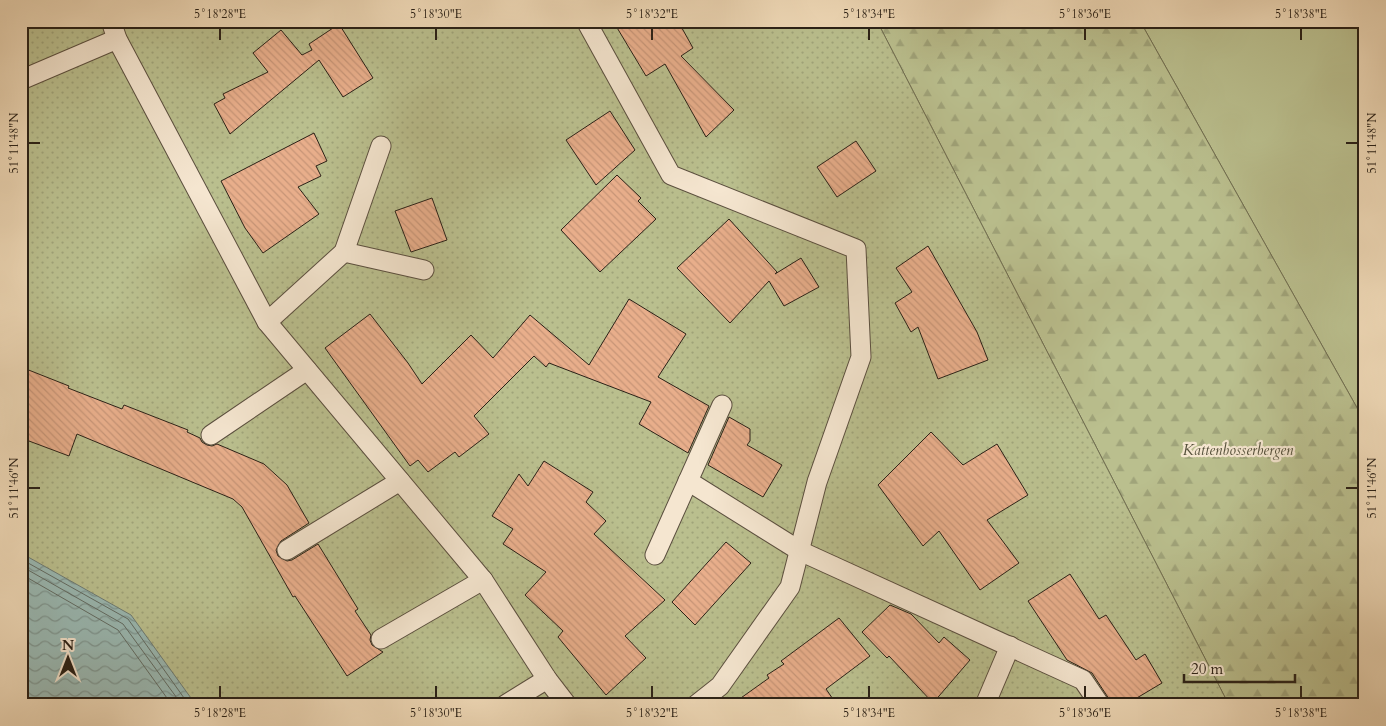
<svg xmlns="http://www.w3.org/2000/svg" width="1386" height="726" viewBox="0 0 1386 726" font-family="Cardo,serif">
  <defs>
    <pattern id="forest-firs" width="22" height="20" patternUnits="userSpaceOnUse" patternTransform="scale(1.25)"><rect width="22" height="20" fill="#babf8e"/><path d="M5 1l3.5 6h-7zM16 11l3.5 6h-7z" fill="#a0a47a"/></pattern>
    <pattern id="park-dots" width="8" height="8" patternUnits="userSpaceOnUse" patternTransform="scale(1.25)"><rect width="8" height="8" fill="#babf8e"/><path d="M2 2h.1M6 6h.1" fill="none" stroke="#a0a47a" stroke-width="1.8" stroke-linecap="round"/></pattern>
    <pattern id="water-waves" width="16" height="10" patternUnits="userSpaceOnUse" patternTransform="scale(1.25)"><rect width="16" height="10" fill="#9ab9b3"/><path d="M0 5q4-4 8 0t8 0" fill="none" stroke="#7e9691"/></pattern>
    <pattern id="building-back-hatch" width="6" height="6" patternUnits="userSpaceOnUse" patternTransform="scale(1.25)"><rect width="6" height="6" fill="#e8ae8b"/><path d="M-1 5l2 2M0 0l6 6M5-1l2 2" fill="none" stroke="#c79577"/></pattern>
  </defs>
  <rect width="100%" height="100%" fill="#efd9b7"/>
  <filter id="stains"><feTurbulence type="fractalNoise" baseFrequency=".004" numOctaves="4"/><feColorMatrix values="0 0 0 0 .2 0 0 0 0 .09 0 0 0 0 .02 0 0 0 .5 -.17"/></filter>
  <radialGradient id="worn" r=".72"><stop offset=".6" stop-color="#630" stop-opacity="0"/><stop offset="1" stop-color="#630" stop-opacity=".3"/></radialGradient>
  <!-- grass -->
  <path fill="#babf8e" stroke="#727052" d="M1140 21H1365V422Z"/>
  <!-- forest -->
  <path fill="url(#forest-firs)" stroke="#727052" d="M877 21H1140L1365 422V705H1229Z"/>
  <!-- park -->
  <path fill="url(#park-dots)" stroke="#727052" d="M21 21H877L1229 705H21Z"/>
  <!-- water -->
  <path fill="url(#water-waves)" stroke="#6d7c75" d="M21 553 131 615 196 705H21Z"/>
  <g fill="none" stroke-linecap="round" stroke-linejoin="round">
    <!-- shore -->
    <g stroke="#626d65" stroke-width="1">
      <path d="M21 559 128 619 189 705"/>
      <path d="M21 566 123 624 182 705"/>
      <path d="M21 574 118 630 172 705"/>
    </g>
  </g>
  <!-- building -->
  <g fill="url(#building-back-hatch)" stroke="#2a2117">
    <path d="M613 21H678L693 48 681 56 734 110 706 137 665 64 646 76Z"/>
    <path d="M339 24 373 78 343 97 319 60 230 134 214 104 225 98 223 94 268 72 253 53 281 30 302 55 312 50 309 44Z"/>
    <path d="M610 111 635 150 596 185 566 140Z"/>
    <path d="M314 133 327 161 316 166 321 176 298 187 319 214 263 253 245 228 221 181Z"/>
    <path d="M856 141 876 171 837 197 817 167Z"/>
    <path d="M617 175 641 198 638 201 656 219 600 272 561 230Z"/>
    <path d="M432 198 447 240 411 252 395 211Z"/>
    <path d="M729 219 777 272 775 274 801 258 819 287 784 306 769 281 730 323 677 268Z"/>
    <path d="M928 246 977 332 988 360 938 379 918 327 911 332 895 303 912 292 896 268Z"/>
    <path d="M629 299 686 334 658 377 709 406 688 453 639 424 651 402 549 363 546 367 534 356 474 416 489 434 459 457 455 452 428 472 418 460 410 466 325 348 370 314 408 363 422 384 471 335 493 358 530 315 589 365Z"/>
    <path d="M21 367 69 386 68 388 122 409 124 405 188 430 187 432 200 438 202 442 207 445 212 446 217 444 264 464 287 485 309 523 281 541 276 550 278 556 287 561 292 560 318 544 358 609 355 611 371 635 370 640 372 645 383 652 347 676 295 596 293 597 242 507 233 499 77 434 69 456 21 438Z"/>
    <path d="M729 417 750 429V441L747 445 782 465 763 497 708 465Z"/>
    <path d="M931 432 963 465 997 444 1028 495 987 520 1019 563 980 590 939 531 923 546 878 485Z"/>
    <path d="M544 461 593 492 586 502 606 521 594 534 665 600 625 636 646 658 606 695 558 637 563 631 525 595 546 572 503 544 513 529 492 516 519 474 528 486Z"/>
    <path d="M726 542 751 563 695 625 672 602Z"/>
    <path d="M1070 574 1099 619 1106 615 1136 660 1145 654 1162 683 1125 705H1111L1109 699 1092 673 1067 660 1028 601Z"/>
    <path d="M890 605 911 614 939 643 944 637 970 660 933 703 889 656 887 658 862 632Z"/>
    <path d="M839 618 870 656 826 689 837 705H731L769 678 767 675 784 664 781 661Z"/>
  </g>
  <g fill="none" stroke-linecap="round" stroke-linejoin="round">
    <defs>
      <g id="lane">
        <path d="M111 21 117 39 267 322 483 580 547 679 567 705"/>
        <path d="M586 21 671 175 856 249 861 357 817 482 790 587 720 686 696 705"/>
        <path d="M21 80 117 39"/>
        <path d="M344 252 424 270"/>
        <path d="M267 322 344 252 381 146"/>
        <path d="M211 435 307 370"/>
        <path d="M688 481 800 551 1083 680 1100 705"/>
        <path d="M287 550 400 481"/>
        <path d="M655 555 722 405"/>
        <path d="M381 639 483 580"/>
        <path d="M505 705 547 679"/>
        <path d="M985 705 1010 646"/>
      </g>
    </defs>
    <!-- lane casing -->
    <use href="#lane" stroke="#5b4f3f" stroke-width="21"/>
    <!-- lane -->
    <use href="#lane" stroke="#f5e6d0" stroke-width="19"/>
  </g>
  <!-- ticks -->
  <path fill="none" stroke="#2a2117" stroke-width="2" d="M220 28V40M436 28V40M652 28V40M869 28V40M1085 28V40M1301 28V40M28 143H40M1346 143H1358M28 488H40M1346 488H1358M220 686V698M436 686V698M652 686V698M869 686V698M1085 686V698M1301 686V698"/>
  <g text-anchor="middle" stroke-width="4.5" stroke-linejoin="round" paint-order="stroke">
    <!-- park labels -->
    <g font-size="15" font-style="italic" fill="#55503b" stroke="#f5e6d0">
      <text x="1238" y="455">Kattenbosserbergen</text>
    </g>
  </g>
  <!-- margin -->
  <rect width="1386" height="726" fill="none" stroke="#efd9b7" stroke-width="55"/>
  <!-- north arrow -->
  <g transform="translate(68 658)" stroke="#f5e6d0" stroke-width="4" paint-order="stroke">
  <path d="M0-4L9 19L0 12L-9 19Z" fill="#2a2117"/>
  <text y="-8" font-size="14" font-weight="bold" text-anchor="middle" fill="#2a2117">N</text>
  </g>
  <!-- scale -->
  <path d="M1184 674v8h111v-8" fill="none" stroke="#2a2117" stroke-width="2.5"/>
  <text x="1191" y="674" font-size="15" fill="#2a2117" stroke="#f5e6d0" stroke-width="4" paint-order="stroke">20 m</text>
  <rect x="28" y="28" width="1330" height="670" fill="none" stroke="#2a2117" stroke-width="2"/>
  <g font-size="12" text-anchor="middle" fill="#2a2117">
    <text x="220" y="18">5°18'28"E</text>
    <text x="436" y="18">5°18'30"E</text>
    <text x="652" y="18">5°18'32"E</text>
    <text x="869" y="18">5°18'34"E</text>
    <text x="1085" y="18">5°18'36"E</text>
    <text x="1301" y="18">5°18'38"E</text>
    <text transform="translate(14 143) rotate(-90)" y="4">51°11'48"N</text>
    <text transform="translate(1372 143) rotate(-90)" y="4">51°11'48"N</text>
    <text transform="translate(14 488) rotate(-90)" y="4">51°11'46"N</text>
    <text transform="translate(1372 488) rotate(-90)" y="4">51°11'46"N</text>
    <text x="220" y="717">5°18'28"E</text>
    <text x="436" y="717">5°18'30"E</text>
    <text x="652" y="717">5°18'32"E</text>
    <text x="869" y="717">5°18'34"E</text>
    <text x="1085" y="717">5°18'36"E</text>
    <text x="1301" y="717">5°18'38"E</text>
  </g>
  <rect width="100%" height="100%" filter="url(#stains)"/>
  <rect width="100%" height="100%" fill="url(#worn)"/>
</svg>
